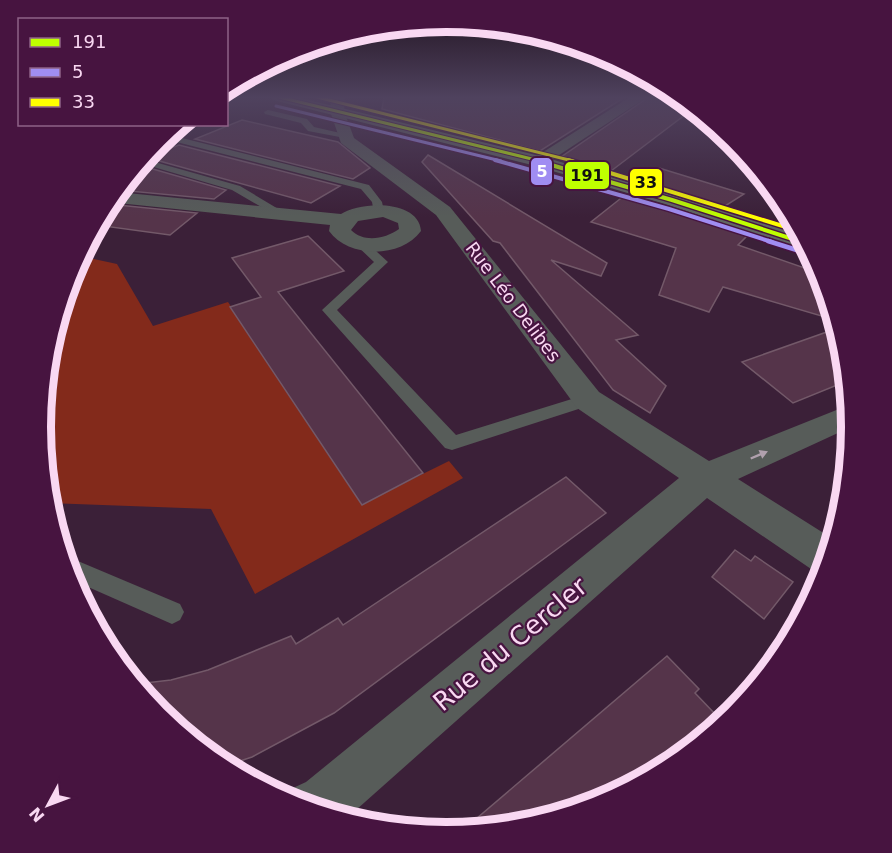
<svg xmlns="http://www.w3.org/2000/svg" width="892" height="853" viewBox="0 0 892 853" font-family="'DejaVu Sans',sans-serif">
  <rect width="100%" height="100%" fill="#3b2038"/>
  <!-- green -->
  <path fill="#832a1b" d="M80 256 117 264 153 326 228 302 362 504 449 461 463 478 255 594 211 509 48 503C46 478 40 451 41 425 42 371 54 304 80 256Z"/>
  <!-- building -->
  <g fill="#55344a" stroke="#735969" stroke-width="1.5">
    <path d="M384 97H625L540 151 382 109Z"/>
    <path d="M649 97H681L694 108 611 171 561 157Z"/>
    <path d="M242 120 338 142 370 168 353 179 195 139Z"/>
    <path d="M156 144 171 148 179 145 340 186 311 203 145 157Z"/>
    <path d="M428 155 607 263 601 276 551 260 638 335 616 340 666 386 650 413 613 390 500 243 493 241 422 162Z"/>
    <path d="M139 165 226 190 214 199 118 190Z"/>
    <path d="M659 168 744 194 722 208 640 183Z"/>
    <path d="M625 195 705 219 702 221 747 236 738 245 822 274 835 320 723 287 709 312 659 295 676 248 591 222Z"/>
    <path d="M107 204H108L197 213 170 235 96 225Z"/>
    <path d="M308 236 344 271 278 292 423 473 362 505 230 307 261 297 232 258Z"/>
    <path d="M838 328 844 348 847 381 793 403 742 362Z"/>
    <path d="M566 477 606 513 334 713 252 757 225 766 220 763 159 713 136 684 171 680 208 670 291 636 296 644 338 618 343 625Z"/>
    <path d="M735 550 751 561 755 556 793 582 764 619 712 577Z"/>
    <path d="M667 656 699 689 695 693 716 715 657 771 601 801 525 824 463 830Z"/>
  </g>
  <g fill="none" stroke-linecap="round" stroke-linejoin="round">
    <!-- service -->
    <g fill="#575c59" fill-rule="evenodd">
      <path d="M268 110 307 119 314 127 349 135 345 138 308 131 301 123 265 114 264 112Z"/>
      <path d="M166 134 369 185 382 202 384 211 378 214 374 213 372 202 361 189 161 138Z"/>
      <path d="M144 159 240 186 285 213 283 215H275L232 190 140 163Z"/>
      <path d="M360 239 364 240 388 262 337 310 456 435 588 394 594 396 597 400 594 404 452 450 445 448 322 310 374 262 354 243Z"/>
      <path d="M66 556 180 604 184 612 180 620 172 624 70 579 64 557Z"/>
    </g>
    <!-- minor -->
    <g fill="#575c59" fill-rule="evenodd">
      <path d="M331 97H345L344 111 354 138 450 207 599 392 709 461 849 405 851 427 738 479 833 539 823 574 814 571 707 498 347 818 289 800 293 788 306 782 679 478 577 408 436 215 341 143 330 111Z"/>
      <path d="M630 97H647L544 165H532L529 161Z"/>
      <path d="M117 192 341 214C360 201 419 199 421 231 401 259 348 258 329 231L330 225 108 202ZM383 217 398 223 399 229C385 239 364 243 351 230L358 221Z"/>
    </g>
    <!-- secondary -->
    <path fill="#606662" fill-rule="evenodd" d="M271 97H296L544 157 801 234 809 249 798 248 665 204 532 165 273 100Z"/>
    <defs>
      <path id="bus-1-far2" d="M279 97 540 161"/>
      <path id="bus-1-far1" d="M534 160 672 200 802 242"/>
      <path id="bus-1" d="M798 241 805 243"/>
      <path id="bus-2-far2" d="M276 106 501 161"/>
      <path id="bus-2-far1" d="M495 160 669 209 772 242"/>
      <path id="bus-2" d="M768 241 803 252"/>
      <path id="bus-3-far1" d="M317 97 573 161"/>
      <path id="bus-3" d="M568 160 799 231"/>
    </defs>
    <!-- bus-1-far2 casing -->
    <use href="#bus-1-far2" stroke="#471440" stroke-width="5"/>
    <!-- bus-1-far1 casing -->
    <use href="#bus-1-far1" stroke="#471440" stroke-width="7"/>
    <!-- bus-1 casing -->
    <use href="#bus-1" stroke="#471440" stroke-width="8"/>
    <!-- bus-2-far2 casing -->
    <use href="#bus-2-far2" stroke="#471440" stroke-width="5"/>
    <!-- bus-2-far1 casing -->
    <use href="#bus-2-far1" stroke="#471440" stroke-width="7"/>
    <!-- bus-2 casing -->
    <use href="#bus-2" stroke="#471440" stroke-width="8"/>
    <!-- bus-3-far1 casing -->
    <use href="#bus-3-far1" stroke="#471440" stroke-width="5"/>
    <!-- bus-3 casing -->
    <use href="#bus-3" stroke="#471440" stroke-width="7"/>
    <!-- bus-1-far2 -->
    <use href="#bus-1-far2" stroke="#bfff00" stroke-width="3"/>
    <!-- bus-1-far1 -->
    <use href="#bus-1-far1" stroke="#bfff00" stroke-width="4"/>
    <!-- bus-1 -->
    <use href="#bus-1" stroke="#bfff00" stroke-width="4.5"/>
    <!-- bus-2-far2 -->
    <use href="#bus-2-far2" stroke="#a08df2" stroke-width="3"/>
    <!-- bus-2-far1 -->
    <use href="#bus-2-far1" stroke="#a08df2" stroke-width="4"/>
    <!-- bus-2 -->
    <use href="#bus-2" stroke="#a08df2" stroke-width="4.5"/>
    <!-- bus-3-far1 -->
    <use href="#bus-3-far1" stroke="#ff0" stroke-width="3"/>
    <!-- bus-3 -->
    <use href="#bus-3" stroke="#ff0" stroke-width="4"/>
  </g>
  <!-- one-way arrows -->
  <defs><path id="oneway-solid" d="M-6-.8H1V-3.2L6.5 0L1 3.2V.8H-6Z" transform="scale(1.5)"/></defs>
  <use fill="#b0a0ad" href="#oneway-solid" transform="translate(759 455) rotate(-23)"/>
  <!-- sky -->
  <linearGradient id="sky" x2="0" y2="1"><stop stop-color="#20121f"/><stop offset="0.45" stop-color="#4f425e"/><stop offset="1" stop-color="#4f425e" stop-opacity="0"/></linearGradient>
  <rect width="892" height="217" fill="url(#sky)"/>
  <g text-anchor="middle" stroke-width="4.5" stroke-linejoin="round" paint-order="stroke">
    <!-- far-street labels -->
    <g font-size="18" fill="#f9d8f2" stroke="#471440">
      <text transform="translate(513 302) rotate(53)" y="6">Rue Léo Delibes</text>
    </g>
    <!-- near-street labels -->
    <g font-size="26" fill="#f9d8f2" stroke="#471440">
      <text transform="translate(510 644) rotate(-40)" y="9">Rue du Cercler</text>
    </g>
  </g>
  <!-- crop -->
  <path d="M0 0H892V853H0ZM51 427a395 395 0 1 1 790 0a395 395 0 1 1-790 0Z" fill="#471440" fill-rule="evenodd"/>
  <path fill="none" stroke="#f9d8f2" stroke-width="8" d="M51 427a395 395 0 1 1 790 0a395 395 0 1 1-790 0Z"/>
  <g stroke="#471440" stroke-width="2">
    <rect x="530" y="157" width="23" height="29" rx="6" fill="#a08df2"/>
    <rect x="564" y="161" width="46" height="29" rx="6" fill="#bfff00"/>
    <rect x="629" y="168" width="34" height="29" rx="6" fill="#ff0"/>
  </g>
  <g font-size="16" text-anchor="middle" font-weight="bold" fill="#fff">
    <text x="542" y="177">5</text>
  </g>
  <g font-size="16" text-anchor="middle" font-weight="bold" fill="#111">
    <text x="587" y="181">191</text>
    <text x="646" y="188">33</text>
  </g>
  <!-- legend -->
  <rect x="18" y="18" width="210" height="108" fill="#471440" stroke="#8e6287" stroke-width="1.5"/>
  <rect x="30" y="38" width="30" height="9" fill="#bfff00" stroke="#8e6287" stroke-width="1.5"/>
  <text x="72" y="48" font-size="18" fill="#f9d8f2">191</text>
  <rect x="30" y="68" width="30" height="9" fill="#a08df2" stroke="#8e6287" stroke-width="1.5"/>
  <text x="72" y="78" font-size="18" fill="#f9d8f2">5</text>
  <rect x="30" y="98" width="30" height="9" fill="#ffff00" stroke="#8e6287" stroke-width="1.5"/>
  <text x="72" y="108" font-size="18" fill="#f9d8f2">33</text>
  <!-- north arrow -->
  <g transform="translate(48 805) rotate(229)" stroke="#471440" stroke-width="4.5" paint-order="stroke">
  <path d="M0-4.5L10 22L0 15L-10 22Z" fill="#f9d8f2"/>
  <text y="-9" font-size="16" font-weight="bold" text-anchor="middle" fill="#f9d8f2">N</text>
  </g>
</svg>
